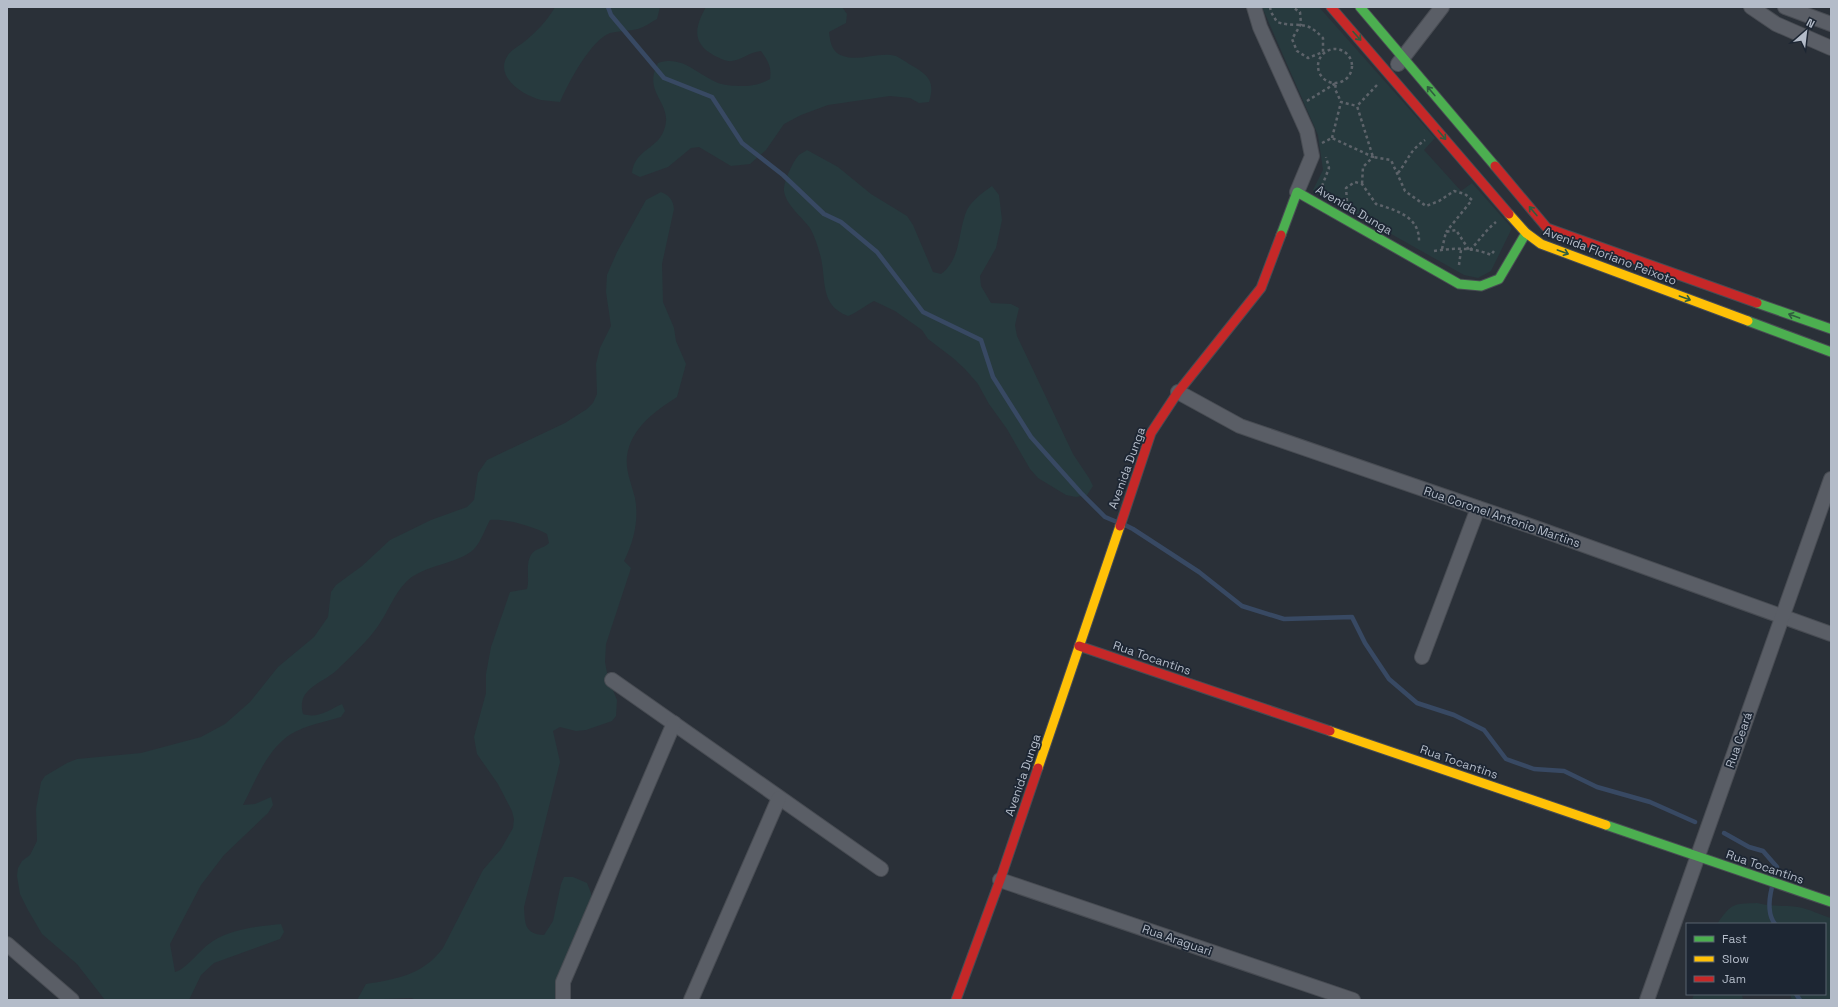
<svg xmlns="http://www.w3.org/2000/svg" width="1838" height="1007" viewBox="0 0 1838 1007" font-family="'Space Grotesk',sans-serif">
  <rect width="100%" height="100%" fill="#2a3038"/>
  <!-- green -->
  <g fill="#273a3e">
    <path d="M555 7H660L657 19C651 22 645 27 638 29 629 31 619 31 610 33 591 40 568 83 560 102 554 101 547 101 541 100 524 96 493 77 508 55 511 50 519 46 524 42 536 32 548 20 555 7Z"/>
    <path d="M706 7H842L847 14 846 23 829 32C830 42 832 53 843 56 860 62 879 51 896 56 900 58 905 61 909 64 927 74 936 80 929 102L919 103 910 98 890 96 828 105 801 115 784 124 766 150 750 164 731 166 699 147 691 148 668 167 640 177 632 173C635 148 659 150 665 127 672 102 642 93 658 63 683 55 696 74 718 83 727 86 737 86 746 86 756 85 761 84 770 79 772 67 768 61 761 51 750 52 741 60 732 61 726 62 720 58 715 56 692 44 694 28 706 7Z"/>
    <path d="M1262 7H1319L1435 138 1424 150 1461 191 1472 183 1512 228 1491 271 1478 278 1464 275 1313 190 1323 170 1318 135Z"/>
    <path d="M807 150 838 167 871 194 907 216 913 225 933 272 941 274C960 260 958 236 965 215 969 202 981 194 992 186L999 195 1002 220 996 248 980 276 981 286 991 303 1011 304 1019 308 1015 325 1017 336 1073 454 1089 478 1093 486 1087 495 1076 497 1066 495 1038 478 1030 469 1007 429 989 404 978 384 965 369 953 358 928 339 922 330 895 311 874 301C864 306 858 312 848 316 817 304 828 277 819 251 817 244 814 235 810 228 802 217 786 205 784 191 783 183 793 161 799 155 801 153 805 152 807 150Z"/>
    <path d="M661 192C670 196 673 200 674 209L662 264 663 302 674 328 676 341 686 364 677 397C655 411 631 428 627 456 625 470 632 485 635 498 639 520 634 541 624 561L631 568 606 644 605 662 608 678 617 700 616 716 612 721 586 730 576 731 560 727 553 731 560 762 524 907C525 923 524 934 544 935L553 921 561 884 564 877H573L587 883 591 893 592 909 558 1000H415L412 998 357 1000 366 984C397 979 423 975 443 948L483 870 501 849 513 828 514 819 512 811 498 784 477 754 474 737 486 693V674L491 647 510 592 527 589C530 579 525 564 531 555 535 548 543 549 549 543L547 534C535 527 505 518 490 520 485 529 481 542 474 549 459 564 422 565 406 582 394 594 388 612 378 626 367 642 351 656 337 670 322 684 296 688 303 714 318 719 329 710 342 704L345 711 341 717C325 722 306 725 291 734 267 749 255 782 243 805L255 804 271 797 273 805 268 813 224 855 201 885 170 944 175 972C187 969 200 949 213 941 234 928 256 927 281 924L284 932 280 939 214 963 201 975 189 1000H105L77 964 42 934 28 910 20 894 17 876 18 868 22 861 30 855 37 841 36 809 41 782 45 776 67 763 77 759 141 753 201 737 225 724 250 702 278 667 314 637 328 617 331 592 336 585 362 566 390 540 431 520 467 507 474 500 478 473 487 460 565 423 587 409 593 403 597 394 596 364 600 348 611 326 606 292 607 275 617 252 646 200Z"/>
    <path d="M1757 903C1771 907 1784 905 1798 907 1810 909 1820 915 1831 918V1000H1792L1790 994H1825V924H1717C1732 903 1732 904 1757 903Z"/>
    <path d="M1694 994H1742L1743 1000H1692Z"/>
  </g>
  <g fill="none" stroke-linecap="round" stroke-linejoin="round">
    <!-- stream -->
    <g stroke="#384963" stroke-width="4.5">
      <path d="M608 7 611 15 664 78 712 97 742 143 783 175 824 214 841 222 877 252 923 312 981 340 993 377 1031 437 1081 493 1105 517 1117 522"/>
      <path d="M1125 525 1133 529 1199 572 1242 606 1284 619 1352 617 1365 643 1389 679 1417 703 1454 715 1484 730 1506 759 1534 769 1564 771 1597 787 1650 802 1695 822"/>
      <path d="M1724 833 1749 847 1763 851 1777 867 1774 878"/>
      <path d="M1772 887C1769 899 1767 914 1775 924"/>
      <path d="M1796 994 1800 1000"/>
    </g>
    <defs>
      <g id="street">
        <path d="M1254 7 1260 27 1307 131 1312 156 1297 192"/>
        <path d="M1751 7 1776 24 1831 48"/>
        <path d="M1785 7 1831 24"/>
        <path d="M1398 64 1442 7"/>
        <path d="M1178 392 1240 426 1542 530 1831 634"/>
        <path d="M1422 657 1478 508"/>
        <path d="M612 680 881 869"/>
        <path d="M1000 880 1353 1000"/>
        <path d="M7 944 72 1000"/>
        <path d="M563 1000V982L674 723"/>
        <path d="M691 1000 779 798"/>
        <path d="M1647 1000 1831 479"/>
      </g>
      <g id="fast">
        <path d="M1360 7 1495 166"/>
        <path d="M1281 235 1297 192 1459 284 1481 286 1499 279 1526 233"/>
        <path d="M1757 303 1831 329"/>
        <path d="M1748 321 1831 352"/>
        <path d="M1606 825 1831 902"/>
      </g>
      <g id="slow">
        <path d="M1509 214 1526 233 1541 244 1748 321"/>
        <path d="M1330 731 1606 825"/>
        <path d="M1038 768 1120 526"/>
      </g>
      <g id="jam">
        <path d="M1331 7 1509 214"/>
        <path d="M1495 166 1547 228 1757 303"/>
        <path d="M1120 526 1151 433 1178 392 1261 288 1281 235"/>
        <path d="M1079 646 1330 731"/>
        <path d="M956 1000 1000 880 1038 768"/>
      </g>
    </defs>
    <!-- street casing -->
    <use href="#street" stroke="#484c53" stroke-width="16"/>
    <!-- fast casing -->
    <use href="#fast" stroke="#484c53" stroke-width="11"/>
    <!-- slow casing -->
    <use href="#slow" stroke="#484c53" stroke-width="11"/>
    <!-- jam casing -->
    <use href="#jam" stroke="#484c53" stroke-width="11"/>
    <!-- path -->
    <g stroke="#5d636a" stroke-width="2.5" stroke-dasharray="3 3" stroke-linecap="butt">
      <path d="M1270 7 1271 12 1277 22C1300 29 1304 18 1323 38V52L1308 58 1297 51 1292 39 1301 24 1300 12 1292 7"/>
      <circle cx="1335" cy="66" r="17"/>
      <path d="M1377 85 1357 106 1373 157 1391 160 1405 191 1426 206 1439 201 1454 191 1465 194 1472 200 1446 232"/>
      <path d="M1307 101 1336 83 1335 89 1341 102"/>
      <path d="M1332 138 1341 102 1357 106"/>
      <path d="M1322 143 1332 138 1373 157 1363 167 1362 184"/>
      <path d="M1398 173C1409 159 1409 151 1425 140"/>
      <path d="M1322 186 1329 168 1326 157"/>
      <path d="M1347 201 1346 188 1355 182 1362 184 1376 204C1395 210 1420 216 1419 242"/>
      <path d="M1442 249 1446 232 1456 230 1469 250"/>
      <path d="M1470 250C1479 241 1485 231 1496 222"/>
      <path d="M1434 251C1453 248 1473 247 1491 255L1494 251"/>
      <path d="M1459 265 1461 250"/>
    </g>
    <!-- street -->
    <use href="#street" stroke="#5a5e66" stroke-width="14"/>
    <!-- fast -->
    <use href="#fast" stroke="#4caf50" stroke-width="9"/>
    <!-- slow -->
    <use href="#slow" stroke="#ffc107" stroke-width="9"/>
    <!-- jam -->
    <use href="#jam" stroke="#c62828" stroke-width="9"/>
  </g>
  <!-- one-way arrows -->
  <defs><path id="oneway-shaft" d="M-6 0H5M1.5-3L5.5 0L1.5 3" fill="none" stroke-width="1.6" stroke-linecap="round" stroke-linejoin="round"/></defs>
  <g stroke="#305d3f">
    <use href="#oneway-shaft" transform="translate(1357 36) rotate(48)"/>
    <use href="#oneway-shaft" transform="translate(1431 91) rotate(-130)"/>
    <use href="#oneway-shaft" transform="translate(1442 135) rotate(50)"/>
    <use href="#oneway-shaft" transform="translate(1533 211) rotate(-130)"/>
    <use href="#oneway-shaft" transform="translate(1563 252) rotate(20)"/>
    <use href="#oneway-shaft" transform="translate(1685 298) rotate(20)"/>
    <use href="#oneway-shaft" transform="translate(1794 316) rotate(-160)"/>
  </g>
  <g text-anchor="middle" stroke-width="3.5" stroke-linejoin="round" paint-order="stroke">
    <!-- street labels -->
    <g font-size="12" fill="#b4bcc9" stroke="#1d2633">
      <text transform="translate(1354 210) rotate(30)" y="4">Avenida Dunga</text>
      <text transform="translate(1610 256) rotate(21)" y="4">Avenida Floriano Peixoto</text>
      <text transform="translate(1127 468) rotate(-70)" y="4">Avenida Dunga</text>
      <text transform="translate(1502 517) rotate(19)" y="4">Rua Coronel Antonio Martins</text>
      <text transform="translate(1152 658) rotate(19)" y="4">Rua Tocantins</text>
      <text transform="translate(1739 740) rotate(-71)" y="4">Rua Ceará</text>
      <text transform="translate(1459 762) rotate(19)" y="4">Rua Tocantins</text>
      <text transform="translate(1023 775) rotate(-71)" y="4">Avenida Dunga</text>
      <text transform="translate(1765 867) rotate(19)" y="4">Rua Tocantins</text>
      <text transform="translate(1177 940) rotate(19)" y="4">Rua Araguari</text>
    </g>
  </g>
  <!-- border -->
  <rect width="1838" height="1007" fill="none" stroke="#b4bcc9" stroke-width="16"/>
  <!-- legend -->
  <rect x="1686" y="923" width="140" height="72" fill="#1d2633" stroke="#59626f"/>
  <rect x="1694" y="936" width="20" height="6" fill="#4caf50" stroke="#59626f"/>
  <text x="1722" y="943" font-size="12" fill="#b4bcc9">Fast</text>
  <rect x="1694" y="956" width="20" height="6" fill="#ffc107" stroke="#59626f"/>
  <text x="1722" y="963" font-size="12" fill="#b4bcc9">Slow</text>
  <rect x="1694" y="976" width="20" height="6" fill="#c62828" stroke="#59626f"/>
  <text x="1722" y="983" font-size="12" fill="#b4bcc9">Jam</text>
  <!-- north arrow -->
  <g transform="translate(1806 32) rotate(28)" stroke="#1d2633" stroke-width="3" paint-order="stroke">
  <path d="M0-3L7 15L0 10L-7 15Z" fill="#b4bcc9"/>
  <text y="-6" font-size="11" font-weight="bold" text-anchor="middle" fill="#b4bcc9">N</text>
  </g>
</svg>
